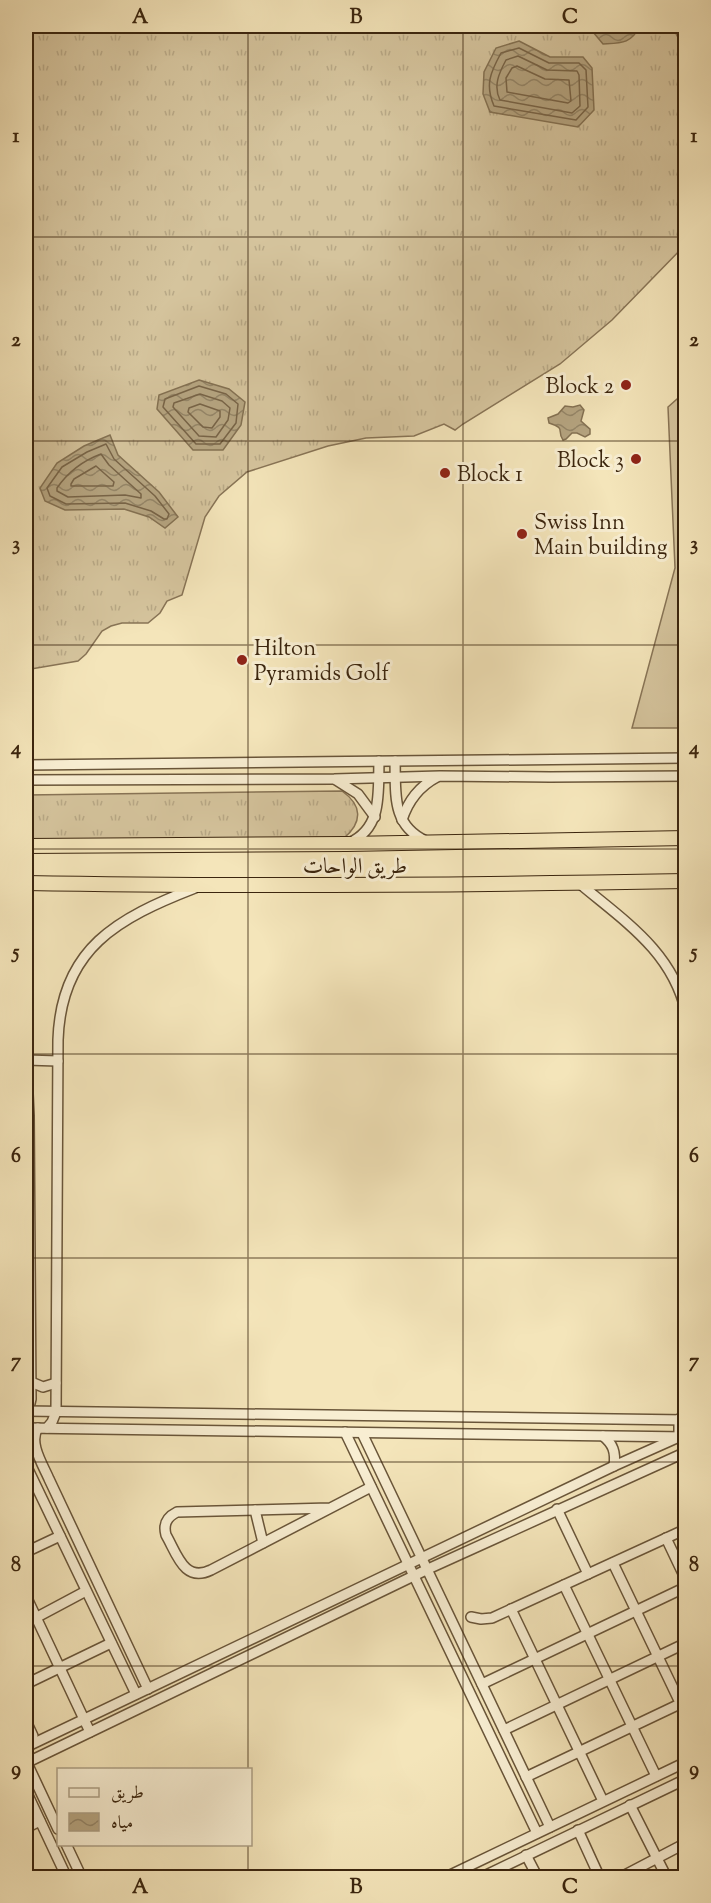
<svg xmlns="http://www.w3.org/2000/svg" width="711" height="1903" viewBox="0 0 711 1903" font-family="'Sorts Mill Goudy',Amiri,serif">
  <defs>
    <pattern id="grass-tufts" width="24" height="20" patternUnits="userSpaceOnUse" patternTransform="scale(1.5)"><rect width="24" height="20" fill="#d5c49d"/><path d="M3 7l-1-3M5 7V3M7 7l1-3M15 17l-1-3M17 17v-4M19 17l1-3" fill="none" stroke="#b8a886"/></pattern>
    <pattern id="water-waves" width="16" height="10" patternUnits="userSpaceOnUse" patternTransform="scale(1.5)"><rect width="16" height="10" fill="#b5a480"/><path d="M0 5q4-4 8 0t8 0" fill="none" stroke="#948567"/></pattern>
  </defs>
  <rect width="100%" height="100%" fill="#f4e5ba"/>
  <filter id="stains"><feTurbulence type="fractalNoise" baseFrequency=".00333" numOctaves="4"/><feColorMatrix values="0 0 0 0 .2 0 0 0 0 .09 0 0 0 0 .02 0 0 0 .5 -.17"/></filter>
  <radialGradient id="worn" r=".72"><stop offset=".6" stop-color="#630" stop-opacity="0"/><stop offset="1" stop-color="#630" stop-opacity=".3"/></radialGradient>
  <!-- grass -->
  <g fill="url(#grass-tufts)" stroke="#887456" stroke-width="1.5">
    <path d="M26 26H672L685 51V245L612 320 560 364 463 424 455 430 444 424 414 436 366 438 328 446 247 472 219 496 205 517 182 595 167 601 160 613 148 623H122L111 626 102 631 86 654 78 661 31 669 26 668Z"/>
    <path d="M342 791C362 805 363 822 344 838L26 841V795Z"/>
  </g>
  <!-- pitch -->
  <path fill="#d5c49d" stroke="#887456" stroke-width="1.5" d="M685 392V728H632L675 568 668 407Z"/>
  <!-- water -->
  <g fill="url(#water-waves)" stroke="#847152" stroke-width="1.5">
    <path d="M588 26H640C631 44 621 43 603 44Z"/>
    <path d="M519 41 550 57H583L592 68 594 110 578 127 490 112 483 94 484 72 496 48Z"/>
    <path d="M199 380 229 389 245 402 241 425 223 450H193L157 409 159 395Z"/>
    <path d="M580 405 584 410 581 421 590 429V434L585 437 577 433H572L566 439 563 440C556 430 567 429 549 423L548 418 558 414 565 406 573 407Z"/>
    <path d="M110 435 118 455 159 492 178 517 165 528 149 517 124 509 65 510 45 501 40 488 57 463 84 446Z"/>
  </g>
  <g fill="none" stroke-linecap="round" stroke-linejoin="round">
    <!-- shore -->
    <g stroke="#786447" stroke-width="1.5">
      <path d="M519 48 549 63H579L586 70 588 107 576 120 494 106C485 85 490 73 501 53Z"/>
      <path d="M518 56 547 70 577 71 579 75 580 106 572 113 500 100C493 86 499 73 506 60Z"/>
      <path d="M517 66 545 79 569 80 571 101 568 103 507 92 506 78 512 68Z"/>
      <path d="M199 386 226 394 238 404 236 423 220 444H196L163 407 165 399Z"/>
      <path d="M200 394 222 401 230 408 228 420 216 437 199 436 173 407 174 403Z"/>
      <path d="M200 404 220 411V417L212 428 203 427 188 412 189 408Z"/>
      <path d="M106 444 114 459 155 496 169 514 167 519H164L151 511 125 503 66 504 50 496 47 488 62 467 87 452Z"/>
      <path d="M101 454 109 465 141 494V498L125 495 68 497 57 491V488C68 472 82 461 101 454Z"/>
      <path d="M96 466 114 482 113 486H71V484L74 479Z"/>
    </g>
    <defs>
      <g id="minor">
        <path d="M395 761C396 793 391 825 426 841"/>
        <path d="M26 765 686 758"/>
        <path d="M26 780 334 779 440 776 550 777 686 776"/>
        <path d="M336 780 358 794 375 817"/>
        <path d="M402 820C408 801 418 787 437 777"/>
        <path d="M349 843C383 828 378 792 379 761"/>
        <path d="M579 883C624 921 672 951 686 1012"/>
        <path d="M26 1050 29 1116 31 1399 26 1420"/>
        <path d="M26 1060 58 1061"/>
        <path d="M31 1382 43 1387 56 1383"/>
        <path d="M26 1411 686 1420"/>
        <path d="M26 1428 686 1437"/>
        <path d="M38 1428C28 1442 43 1465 49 1479L148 1689"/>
        <path d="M47 1428 52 1422 56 1412 58 1040C61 948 118 918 195 888"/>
        <path d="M345 1432 537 1833"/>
        <path d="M362 1433 550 1827"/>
        <path d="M603 1436C613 1444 616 1452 614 1466"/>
        <path d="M26 1465 136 1694"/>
        <path d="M330 1508 177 1512C167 1517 163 1524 166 1535 177 1554 184 1583 211 1570L371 1487"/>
        <path d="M557 1509 588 1574"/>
        <path d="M255 1510 263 1543"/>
        <path d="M666 1538 686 1580"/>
        <path d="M26 1552 60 1536"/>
        <path d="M613 1563 686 1715"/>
        <path d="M564 1585 656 1776"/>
        <path d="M26 1596 90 1732"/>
        <path d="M511 1609 603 1801"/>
        <path d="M471 1617 481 1619 492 1618 686 1529"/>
        <path d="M26 1623 86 1591"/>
        <path d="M26 1684 111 1643"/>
        <path d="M482 1684 686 1587"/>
        <path d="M26 1721 33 1736"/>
        <path d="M504 1730 686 1643"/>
        <path d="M26 1747 614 1466 679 1437V1419"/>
        <path d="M26 1763 428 1569 686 1452"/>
        <path d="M27 1763 58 1829"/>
        <path d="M526 1777 686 1701"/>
        <path d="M26 1791 67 1878"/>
        <path d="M630 1805 667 1878"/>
        <path d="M26 1828 40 1821"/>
        <path d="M578 1830 600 1878"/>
        <path d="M66 1844 82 1878"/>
        <path d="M526 1855 538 1878"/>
        <path d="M444 1878 686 1762"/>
        <path d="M480 1878 686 1779"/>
        <path d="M619 1878 686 1843"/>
      </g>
      <g id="highway">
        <path d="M26 846 347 844 686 838"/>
        <path d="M26 883C246 887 465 885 686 881"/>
      </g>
    </defs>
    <!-- minor casing -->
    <use href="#minor" stroke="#695539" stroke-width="12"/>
    <!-- highway casing -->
    <use href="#highway" stroke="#3b250e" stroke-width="16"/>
    <!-- minor -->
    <use href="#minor" stroke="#f8eed2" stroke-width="9"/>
    <!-- highway -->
    <use href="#highway" stroke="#f4e5ba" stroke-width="14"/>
  </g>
  <!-- grid -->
  <path fill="none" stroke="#3b250e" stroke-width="1.5" stroke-opacity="0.55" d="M248 26V1770M463 26V1878M26 237H686M26 441H686M26 645H686M26 849H686M26 1054H686M26 1258H686M26 1462H686M26 1666H686M248 1844V1878"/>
  <!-- markers -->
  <g fill="#8f2418" stroke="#f8eed2" stroke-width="2">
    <circle cx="626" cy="385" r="6"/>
    <circle cx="636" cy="459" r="6"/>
    <circle cx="445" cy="473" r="6"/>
    <circle cx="522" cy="534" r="6"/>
    <circle cx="242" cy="660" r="6"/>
  </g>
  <g text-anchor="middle" stroke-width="6" stroke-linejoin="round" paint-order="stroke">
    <!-- poi labels -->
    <g font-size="22" fill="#3b250e" stroke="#f8eed2" text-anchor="start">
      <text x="614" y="393" text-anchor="end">Block 2</text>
      <text x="624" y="467" text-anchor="end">Block 3</text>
      <text x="457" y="481">Block 1</text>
      <text x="534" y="529">Swiss Inn<tspan x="534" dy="25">Main building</tspan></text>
      <text x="254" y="655">Hilton<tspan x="254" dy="25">Pyramids Golf</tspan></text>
    </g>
    <!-- street labels -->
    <g font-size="22" fill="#3b250e" stroke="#f8eed2">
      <text x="355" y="873">طريق الواحات</text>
    </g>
  </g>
  <!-- margin -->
  <rect width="711" height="1903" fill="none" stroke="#f4e5ba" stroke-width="66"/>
  <!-- legend -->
  <rect x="57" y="1768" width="195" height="78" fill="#f8eed2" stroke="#ac9e84" stroke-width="1.5"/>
  <rect x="69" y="1788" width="30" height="9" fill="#f8eed2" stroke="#ac9e84" stroke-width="1.5"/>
  <text x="111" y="1798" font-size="18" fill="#3b250e">طريق</text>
  <rect x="69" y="1813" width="30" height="18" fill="url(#water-waves)" stroke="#ac9e84" stroke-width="1.5"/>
  <text x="111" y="1828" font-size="18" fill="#3b250e">مياه</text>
  <rect x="33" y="33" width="645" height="1837" fill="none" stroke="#3b250e" stroke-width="2"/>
  <g font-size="20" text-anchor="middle" font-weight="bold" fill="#3b250e">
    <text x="140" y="23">A</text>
    <text x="356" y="23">B</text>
    <text x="570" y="23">C</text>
    <text x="16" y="142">1</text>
    <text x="694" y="142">1</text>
    <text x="16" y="346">2</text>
    <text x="694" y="346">2</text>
    <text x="16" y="550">3</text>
    <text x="694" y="550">3</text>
    <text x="16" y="754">4</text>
    <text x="694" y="754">4</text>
    <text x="16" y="958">5</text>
    <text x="694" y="958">5</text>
    <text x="16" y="1162">6</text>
    <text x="694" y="1162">6</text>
    <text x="16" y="1367">7</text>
    <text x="694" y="1367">7</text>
    <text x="16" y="1571">8</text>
    <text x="694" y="1571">8</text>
    <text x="16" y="1775">9</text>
    <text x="694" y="1775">9</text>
    <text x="140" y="1893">A</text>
    <text x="356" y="1893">B</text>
    <text x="570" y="1893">C</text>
  </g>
  <rect width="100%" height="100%" filter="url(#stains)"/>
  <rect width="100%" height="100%" fill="url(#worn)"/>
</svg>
